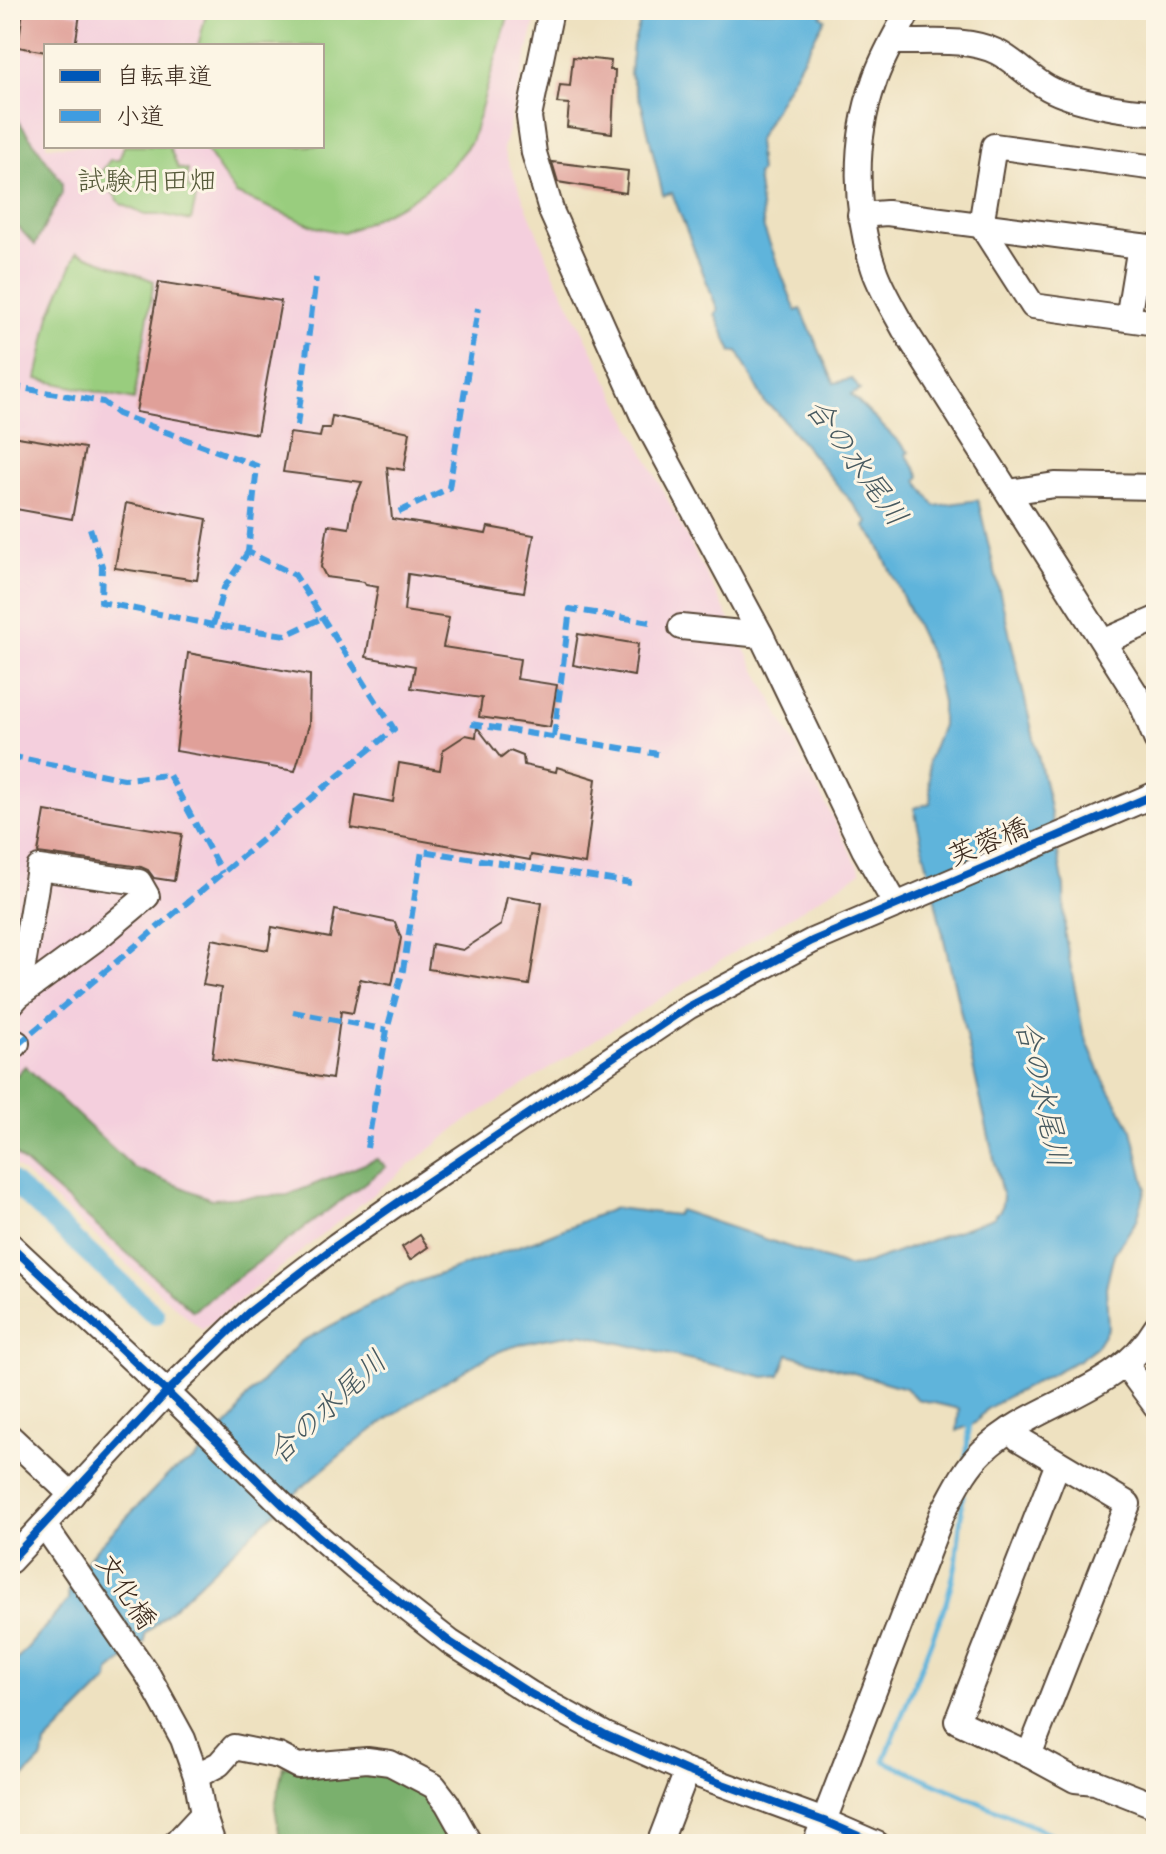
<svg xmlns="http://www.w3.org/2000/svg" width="1166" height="1854" viewBox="0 0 1166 1854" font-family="Mynerve,'Klee One',sans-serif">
  <rect width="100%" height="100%" fill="#fcf5e5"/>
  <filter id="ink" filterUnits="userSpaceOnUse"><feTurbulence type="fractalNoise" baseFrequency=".0125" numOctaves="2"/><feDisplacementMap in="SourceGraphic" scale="16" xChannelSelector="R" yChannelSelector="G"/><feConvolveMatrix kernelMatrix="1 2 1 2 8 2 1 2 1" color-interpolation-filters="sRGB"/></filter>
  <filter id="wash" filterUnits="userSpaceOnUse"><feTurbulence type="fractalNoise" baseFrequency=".006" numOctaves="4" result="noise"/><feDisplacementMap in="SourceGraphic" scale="32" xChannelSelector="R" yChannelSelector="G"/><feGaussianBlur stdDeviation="1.8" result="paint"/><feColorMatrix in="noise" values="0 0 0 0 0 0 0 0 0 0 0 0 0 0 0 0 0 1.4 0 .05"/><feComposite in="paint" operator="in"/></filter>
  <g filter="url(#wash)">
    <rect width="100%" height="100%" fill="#eee1c0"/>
    <!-- built -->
    <path fill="#f4cfdd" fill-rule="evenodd" d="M10 10H538L503 149 553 272 678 520 861 872 463 1123 202 1330 10 1161ZM46 46H322V146H46Z"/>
    <!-- green -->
    <g fill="#99cd7e" stroke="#6a7c4e" stroke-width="2">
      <path d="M207 10H510L471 142 448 170 425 190 406 203 344 233 316 227 236 194 203 146H322V46H198Z"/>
      <path d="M124 146H169L178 168 188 170V188L197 193 191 221 165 215H145L121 204 113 193 96 179 110 160H119Z"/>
      <path d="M77 252 154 281 134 400 37 379 50 315Z"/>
    </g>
    <!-- forest -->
    <g fill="#7ab06d" stroke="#5a6d46" stroke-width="2">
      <path d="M10 109 62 182V193L35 245 19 228 10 226 18 175 10 173Z"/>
      <path d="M25 1066 134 1168 211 1199 288 1195 377 1159 386 1167 193 1311 10 1150V1082Z"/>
      <path d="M283 1766 366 1767 433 1797 452 1844H281L275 1807Z"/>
    </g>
    <!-- water -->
    <path fill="#5fb4db" stroke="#4d6f7c" stroke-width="2" d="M644 10H825L821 16 825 19 757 141 760 172 757 175 764 229 796 311 801 309 834 383 852 379 860 390 851 395 909 452 906 454 920 476 917 481 935 506 978 500 1048 798 1064 887 1065 936 1083 1032 1101 1075 1132 1130 1146 1188 1137 1220 1114 1254 1106 1287 1108 1328 1096 1347 1079 1360 1007 1397 987 1409 975 1423 957 1431 959 1409 917 1399 905 1388 788 1354 780 1375 765 1377 581 1334C557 1336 532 1340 509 1348 490 1353 472 1367 455 1376 337 1442 244 1543 145 1634V1642L109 1672 108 1680 45 1744 43 1758 10 1791V1668L68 1600 69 1581 98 1547 169 1474 194 1460 235 1417 245 1399 300 1342 406 1286 539 1239 615 1208 676 1215 679 1210 846 1266H860L993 1218 1001 1209 1003 1198 914 808 931 803 928 761 942 725V702L933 661 876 540 865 527 868 522 777 412 765 403 738 352H732L715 314 718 311 672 193 663 195 642 106 630 74 633 44Z"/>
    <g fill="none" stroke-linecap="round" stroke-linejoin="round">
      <!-- stream -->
      <g stroke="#5fb4db" stroke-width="5">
        <path d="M966 1457 970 1420"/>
        <path d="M963 1495 956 1565 946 1603 884 1761 1074 1844"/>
      </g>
      <!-- canal -->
      <path stroke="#5fb4db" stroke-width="20" d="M10 1180 155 1315"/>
    </g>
    <g id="blocks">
      <!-- building -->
      <g fill="#e0a099">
        <path d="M23 10H54L80 14 75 46H46V52L18 47Z"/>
        <path d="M573 57 611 61 610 70H615L612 133 567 127 569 104 557 103 560 85 570 86Z"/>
        <path d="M552 162 628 171 626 193 558 182Z"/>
        <path d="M159 282 281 301 257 434 136 412Z"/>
        <path d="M332 416 410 432 404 470 387 467 392 519 486 534 488 527 534 535 524 592 408 574 404 611 449 618 443 647 520 659 517 679 557 685 550 727 479 717 482 698 411 688 415 666 366 657 378 587 366 585 364 582 326 577 321 567 328 525 349 528 353 503 362 482 283 472 290 433 320 437 322 428H330Z"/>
        <path d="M12 436 85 448 72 519 10 508Z"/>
        <path d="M126 503 207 519 197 580 115 568Z"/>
        <path d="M578 634 638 644 634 676 573 665Z"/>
        <path d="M188 653 310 675 309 725 295 771 176 751Z"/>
        <path d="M477 727 501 758 510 751 523 756 524 765 556 772 557 767 596 779 585 864 531 855 530 860 351 828 356 795 393 802 399 763 440 770 443 750 466 735 476 737Z"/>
        <path d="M45 811 182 834 174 881 154 878 148 870 141 867 38 853Z"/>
        <path d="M507 897 542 903 529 985 428 969 432 944 463 950 501 925Z"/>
        <path d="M335 910 395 922 401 938 392 985 360 979 353 1013 341 1011 332 1079 212 1058 221 988 203 985 212 939 268 950 272 927 330 938Z"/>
        <path d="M420 1235 428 1247 410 1260 402 1247Z"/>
      </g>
    </g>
  </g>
  <g filter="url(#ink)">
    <use href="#blocks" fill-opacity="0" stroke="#564536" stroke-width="2"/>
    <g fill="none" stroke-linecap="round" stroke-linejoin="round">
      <defs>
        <g id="minor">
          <path d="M551 10 529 117 534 153 552 213 642 414 761 635 864 849 896 905"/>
          <path d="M909 10C897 33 882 57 874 82 853 140 854 211 874 269 881 290 894 310 904 329L1141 702 1156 739"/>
          <path d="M893 42C925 43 967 37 997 52 1015 61 1030 78 1048 88 1074 102 1126 112 1156 112"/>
          <path d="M1156 168 994 146 981 225 1033 306 1156 323"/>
          <path d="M860 215 887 213 1156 248"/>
          <path d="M1128 319 1140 246"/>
          <path d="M1009 492 1055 485 1156 487"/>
          <path d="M681 627 761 635"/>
          <path d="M1105 641 1156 619"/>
          <path d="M10 1005 18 996 97 938 147 896 139 882 39 868 18 996"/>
          <path d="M10 1051 17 1043"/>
          <path d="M10 1245 167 1392 287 1509 354 1567 450 1642 531 1694 606 1735 687 1771 824 1821 877 1844"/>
          <path d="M1125 1364 1156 1406"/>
          <path d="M1011 1429 1019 1439 1128 1504 1029 1755 1075 1780 1095 1782 1156 1806"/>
          <path d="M10 1437 72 1495"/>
          <path d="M44 1525 148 1675 183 1739 196 1776 203 1814 213 1844"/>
          <path d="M10 1561 167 1392 248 1313 337 1245 420 1187 688 1007 812 941 1156 794"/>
          <path d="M1029 1755 957 1721 1058 1463"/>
          <path d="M196 1776 219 1764 234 1747 279 1756 298 1766 367 1760 390 1763 434 1786 447 1803 470 1844"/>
          <path d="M175 1844 203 1814"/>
          <path d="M659 1844 687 1771"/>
          <path d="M815 1844 943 1512C955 1490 965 1468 983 1451 1035 1401 1117 1394 1156 1328"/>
        </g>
      </defs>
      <!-- minor casing -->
      <use href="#minor" stroke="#564536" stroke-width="28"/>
      <!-- minor -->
      <use href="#minor" stroke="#fff" stroke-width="24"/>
      <!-- quiet -->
      <g stroke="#3f9ce0" stroke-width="6" stroke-dasharray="12 6" stroke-linecap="butt">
        <path d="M10 386 103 402 118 414 257 466 248 552 295 575 394 729 10 1051"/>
        <path d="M297 426 316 278"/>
        <path d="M399 512 449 488 478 308"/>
        <path d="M90 528 102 566 101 602 213 625 286 635 322 618"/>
        <path d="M213 625 224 588 248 552"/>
        <path d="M471 724 658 754"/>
        <path d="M554 737 570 609 650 622"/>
        <path d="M10 756 124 779 169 775 222 873"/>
        <path d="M293 1012 387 1030"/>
        <path d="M367 1148 387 1030 403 970 422 851 631 883"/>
      </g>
      <defs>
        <g id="cycleway">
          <path d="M10 1245 167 1392 287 1509 354 1567 450 1642 531 1694 606 1735 687 1771 824 1821 877 1844"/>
          <path d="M10 1561 167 1392 248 1313 337 1245 420 1187 688 1007 812 941 1156 794"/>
        </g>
      </defs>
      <!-- cycleway casing -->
      <use href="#cycleway" stroke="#fcf5e5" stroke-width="13"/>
      <!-- cycleway -->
      <use href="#cycleway" stroke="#0057b8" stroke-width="8"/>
    </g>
  </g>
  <g text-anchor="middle" stroke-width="6" stroke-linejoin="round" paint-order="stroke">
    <!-- park labels -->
    <g font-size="28" fill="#575b3b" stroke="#fcf5e5">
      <text x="147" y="190">試験用田畑</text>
    </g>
    <!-- street labels -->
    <g font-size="28" fill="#3b2a1e" stroke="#fcf5e5">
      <text transform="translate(988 841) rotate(-22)" y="10">芙蓉橋</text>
      <text transform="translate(127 1591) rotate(56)" y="10">文化橋</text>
    </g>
    <!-- water labels -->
    <g font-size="30" font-style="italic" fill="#485a60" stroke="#fcf5e5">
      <text transform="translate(857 462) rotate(54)" y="10">合の水尾川</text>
      <text transform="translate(1043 1094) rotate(77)" y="10">合の水尾川</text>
      <text transform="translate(327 1407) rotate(-43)" y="10">合の水尾川</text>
    </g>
  </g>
  <!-- margin -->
  <rect width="1166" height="1854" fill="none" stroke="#fcf5e5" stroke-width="40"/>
  <!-- legend -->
  <rect x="44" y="44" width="280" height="104" fill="#fcf5e5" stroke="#afa495" stroke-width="2"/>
  <rect x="60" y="70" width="40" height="12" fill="#0057b8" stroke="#afa495" stroke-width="2"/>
  <text x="116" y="84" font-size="24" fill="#3b2a1e">自転車道</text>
  <rect x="60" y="110" width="40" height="12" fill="#3f9ce0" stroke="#afa495" stroke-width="2"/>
  <text x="116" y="124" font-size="24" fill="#3b2a1e">小道</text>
</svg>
